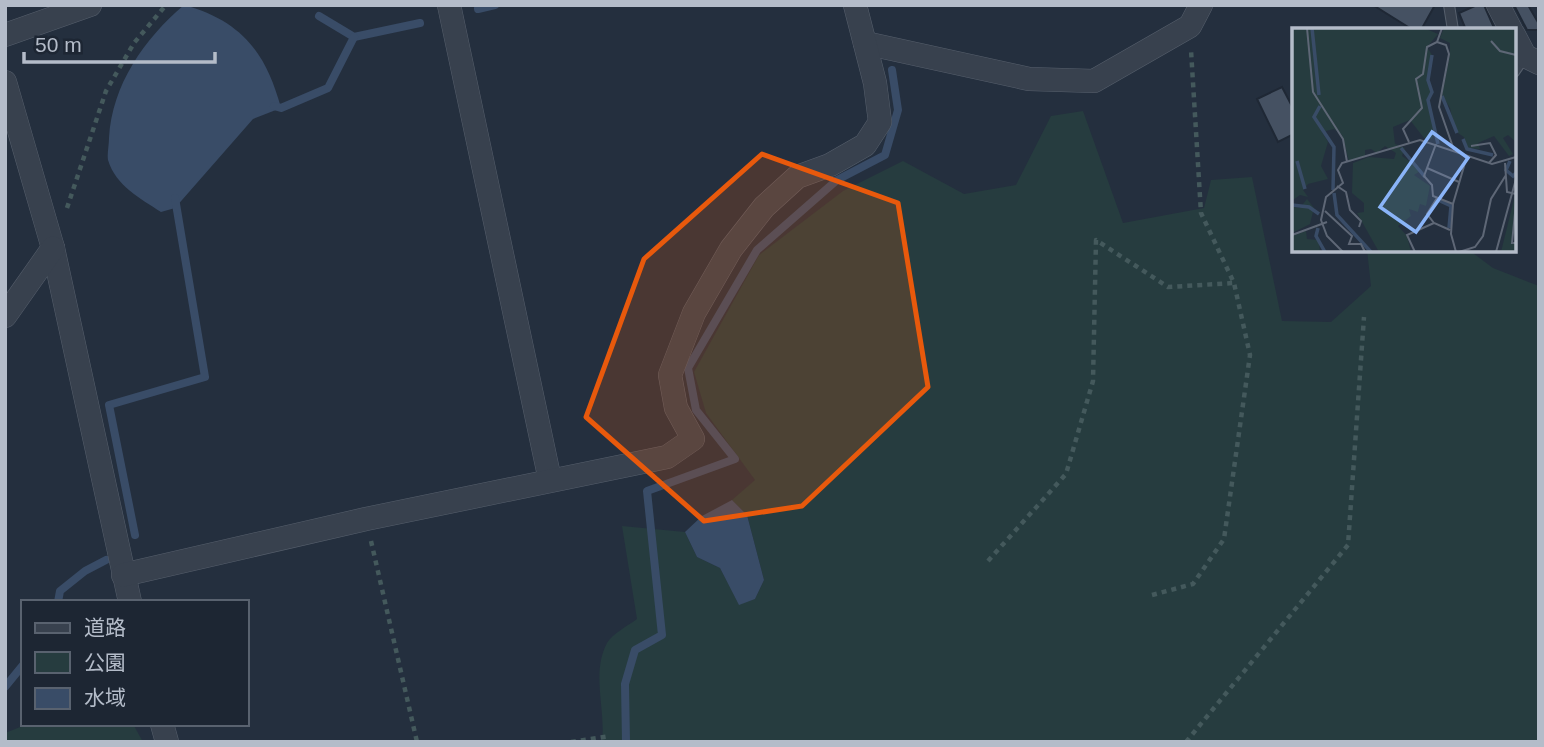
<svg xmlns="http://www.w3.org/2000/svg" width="1544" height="747" viewBox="0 0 1544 747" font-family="Helvetica,'Noto Sans JP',sans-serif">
  <rect width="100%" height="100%" fill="#242f3e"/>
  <!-- green -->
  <g fill="#263c3f">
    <path d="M1083 111 1123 223 1204 208 1211 180 1252 177 1282 321 1331 322 1371 286 1367 250H1469L1493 268 1539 286V742H602C606 710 591 673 607 643 612 634 629 625 637 619L622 526 685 532 697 557 720 568 739 604 755 599 764 580 747 515 732 500 755 480 706 413 694 372 759 255 843 191 903 161 964 194 1016 185 1051 116Z"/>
    <path d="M28 724H133L143 742H5V733Z"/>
  </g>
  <!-- water -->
  <g fill="#394c67">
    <path d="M184 5C242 21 266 53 281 108L253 119 175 208 161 212C140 198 116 186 108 160 107 154 109 145 109 138 112 85 144 39 184 5Z"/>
    <path d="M732 500 747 515 764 580 755 599 739 605 720 568 697 557 685 532 702 516Z"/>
  </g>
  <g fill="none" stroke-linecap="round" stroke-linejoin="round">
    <!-- stream -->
    <g stroke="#394c67" stroke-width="8">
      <path d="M478 9 495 5"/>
      <path d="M319 16 354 37 420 23"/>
      <path d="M274 106 281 108 328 88 354 37"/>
      <path d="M135 535 109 405 205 377 175 198"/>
      <path d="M58 602 60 591 85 571 106 560"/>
      <path d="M5 687 23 665"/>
      <path d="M626 742 625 684 635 650 662 635 647 491 735 459 696 410 688 368 757 250 837 180 885 155 898 110 892 70"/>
    </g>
  </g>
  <!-- building -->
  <g fill="#455162" stroke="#1f2835" stroke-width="2">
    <path d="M1373 5H1435L1421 30H1413Z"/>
    <path d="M1477 5H1484L1495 30H1466L1459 13Z"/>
    <path d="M1514 5H1528L1539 24V30H1527Z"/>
    <path d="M1282 87 1294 110V134L1278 142 1257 99Z"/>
  </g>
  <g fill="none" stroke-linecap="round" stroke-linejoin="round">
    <defs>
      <g id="service">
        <path d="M1449 5 1453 30"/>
        <path d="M1514 72 1525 56"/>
      </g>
      <g id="minor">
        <path d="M449 5 550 480"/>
        <path d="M1498 5 1511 30"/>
        <path d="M5 35 90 5"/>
        <path d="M1514 35 1525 56 1539 63"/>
        <path d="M865 43 1029 79 1094 81 1190 26 1201 5"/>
        <path d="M5 82 53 248 130 602"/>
        <path d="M5 316 53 248"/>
        <path d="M123 575 366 519 667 457 693 439 676 408 670 375 694 313 731 249 764 207 797 177 830 165 865 145 880 122 875 83 855 5"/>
        <path d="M162 724 167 742"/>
      </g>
    </defs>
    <!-- service casing -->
    <use href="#service" stroke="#565f6c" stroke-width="12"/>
    <!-- minor casing -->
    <use href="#minor" stroke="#565f6c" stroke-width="24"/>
    <!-- path -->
    <g stroke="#44595c" stroke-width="4.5" stroke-dasharray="5 5" stroke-linecap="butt">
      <path d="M67 208 106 91 134 43 166 5"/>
      <path d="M371 541 417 742"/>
      <path d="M988 561 1066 474 1093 381 1096 240 1168 287 1234 283"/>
      <path d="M1152 595 1193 584 1224 539 1250 355 1234 283 1201 213 1191 50"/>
      <path d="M571 742 610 736"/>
      <path d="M1186 742 1348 545 1364 317"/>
    </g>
    <!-- service -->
    <use href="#service" stroke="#38414e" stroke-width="10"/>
    <!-- minor -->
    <use href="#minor" stroke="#38414e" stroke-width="23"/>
  </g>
  <!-- marked area -->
  <path fill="#e8590c" fill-opacity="0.2" stroke="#e8590c" stroke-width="5" stroke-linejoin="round" d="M762 154 898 203 928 387 802 506 704 521 586 417 644 259Z"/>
  <!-- overview -->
  <g transform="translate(1292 28)">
    <rect width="224" height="224" fill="#242f3e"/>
    <path d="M0 0H132L146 6 135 19 140 27 136 52 140 64 135 72 143 100 140 111 132 110 118 92 101 99 103 116 113 120 110 128 130 142 122 147 138 158 134 178 128 176 126 184 117 181 119 188 106 198 115 208 119 224H87L65 185 72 184V175L60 165 61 135 77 129 102 131 104 125 93 118 85 125 79 121 73 122V129L57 133 50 107 42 101 30 104 36 114 29 138 36 151 16 156 11 162 16 169 8 167 1 172V179L8 180 15 171 22 180 18 196 0 205ZM152 0H224V114L216 107 211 110 221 126 217 128 202 108 186 115 188 121 175 120 172 109 163 103 158 80 150 67 158 27V15L148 10ZM224 163 220 215 224 216V224H209ZM14 203 15 211 27 212 28 224H0V208Z" fill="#263c3f"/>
    <path fill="none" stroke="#394c67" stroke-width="3.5" d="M20 0 27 67M140 27 136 52 140 64 136 72 146 116M150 68 165 105M28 78 22 89 42 119 41 162M171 111 175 121 201 127M109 120 133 149M5 133 13 161M218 133 214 142 221 148 224 145M42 165 45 187 79 224M146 172 159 178 157 200M0 177 17 179 27 186M26 200 24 208 33 224"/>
    <path fill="none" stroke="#5e6776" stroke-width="2" d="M15 0 21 64 51 111 55 134M199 13 208 23 224 27M145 14 154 17 157 26 147 79 162 122M117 114 111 101 130 80 124 51 131 46 135 19 145 14 150 0M144 116 132 148 140 157 141 168 161 176M179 118 198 115 204 127 197 135M213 135 215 164 224 166M135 140 167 154M45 158 54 164 58 182 69 193 67 199M145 170 135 186 142 195 158 202M224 175 220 215H224M33 183 60 208 57 216H69L73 224M0 207 35 194M51 224 35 208 29 192 34 169 51 155 46 142 50 135 128 112 200 136 224 129M123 224 115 207 142 195M164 224 159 206 161 176 175 128M167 224 183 219 191 208 199 171 214 147M204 224 224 151"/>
    <path fill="#8ab4f8" fill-opacity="0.15" stroke="#8ab4f8" stroke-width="3.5" d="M140 104 176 130 124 204 88 179Z"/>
    <rect width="224" height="224" fill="none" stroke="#b4bcc9" stroke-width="3.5"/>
  </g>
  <!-- border -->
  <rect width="1544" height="747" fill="none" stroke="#b4bcc9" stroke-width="14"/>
  <!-- legend -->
  <rect x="21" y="600" width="228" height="126" fill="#1d2633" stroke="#59626f" stroke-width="2"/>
  <rect x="35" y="623" width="35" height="10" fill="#38414e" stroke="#59626f" stroke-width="2"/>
  <text x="84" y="635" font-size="21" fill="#b4bcc9">道路</text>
  <rect x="35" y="652" width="35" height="21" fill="#263c3f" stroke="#59626f" stroke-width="2"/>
  <text x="84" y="670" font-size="21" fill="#b4bcc9">公園</text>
  <rect x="35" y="688" width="35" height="21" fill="#394c67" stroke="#59626f" stroke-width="2"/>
  <text x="84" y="705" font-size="21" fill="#b4bcc9">水域</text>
  <!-- scale -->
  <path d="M24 52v10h191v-10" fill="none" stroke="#b4bcc9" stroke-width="3.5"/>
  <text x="35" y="52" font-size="21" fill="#b4bcc9" stroke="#1d2633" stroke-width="5" paint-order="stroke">50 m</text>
</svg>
